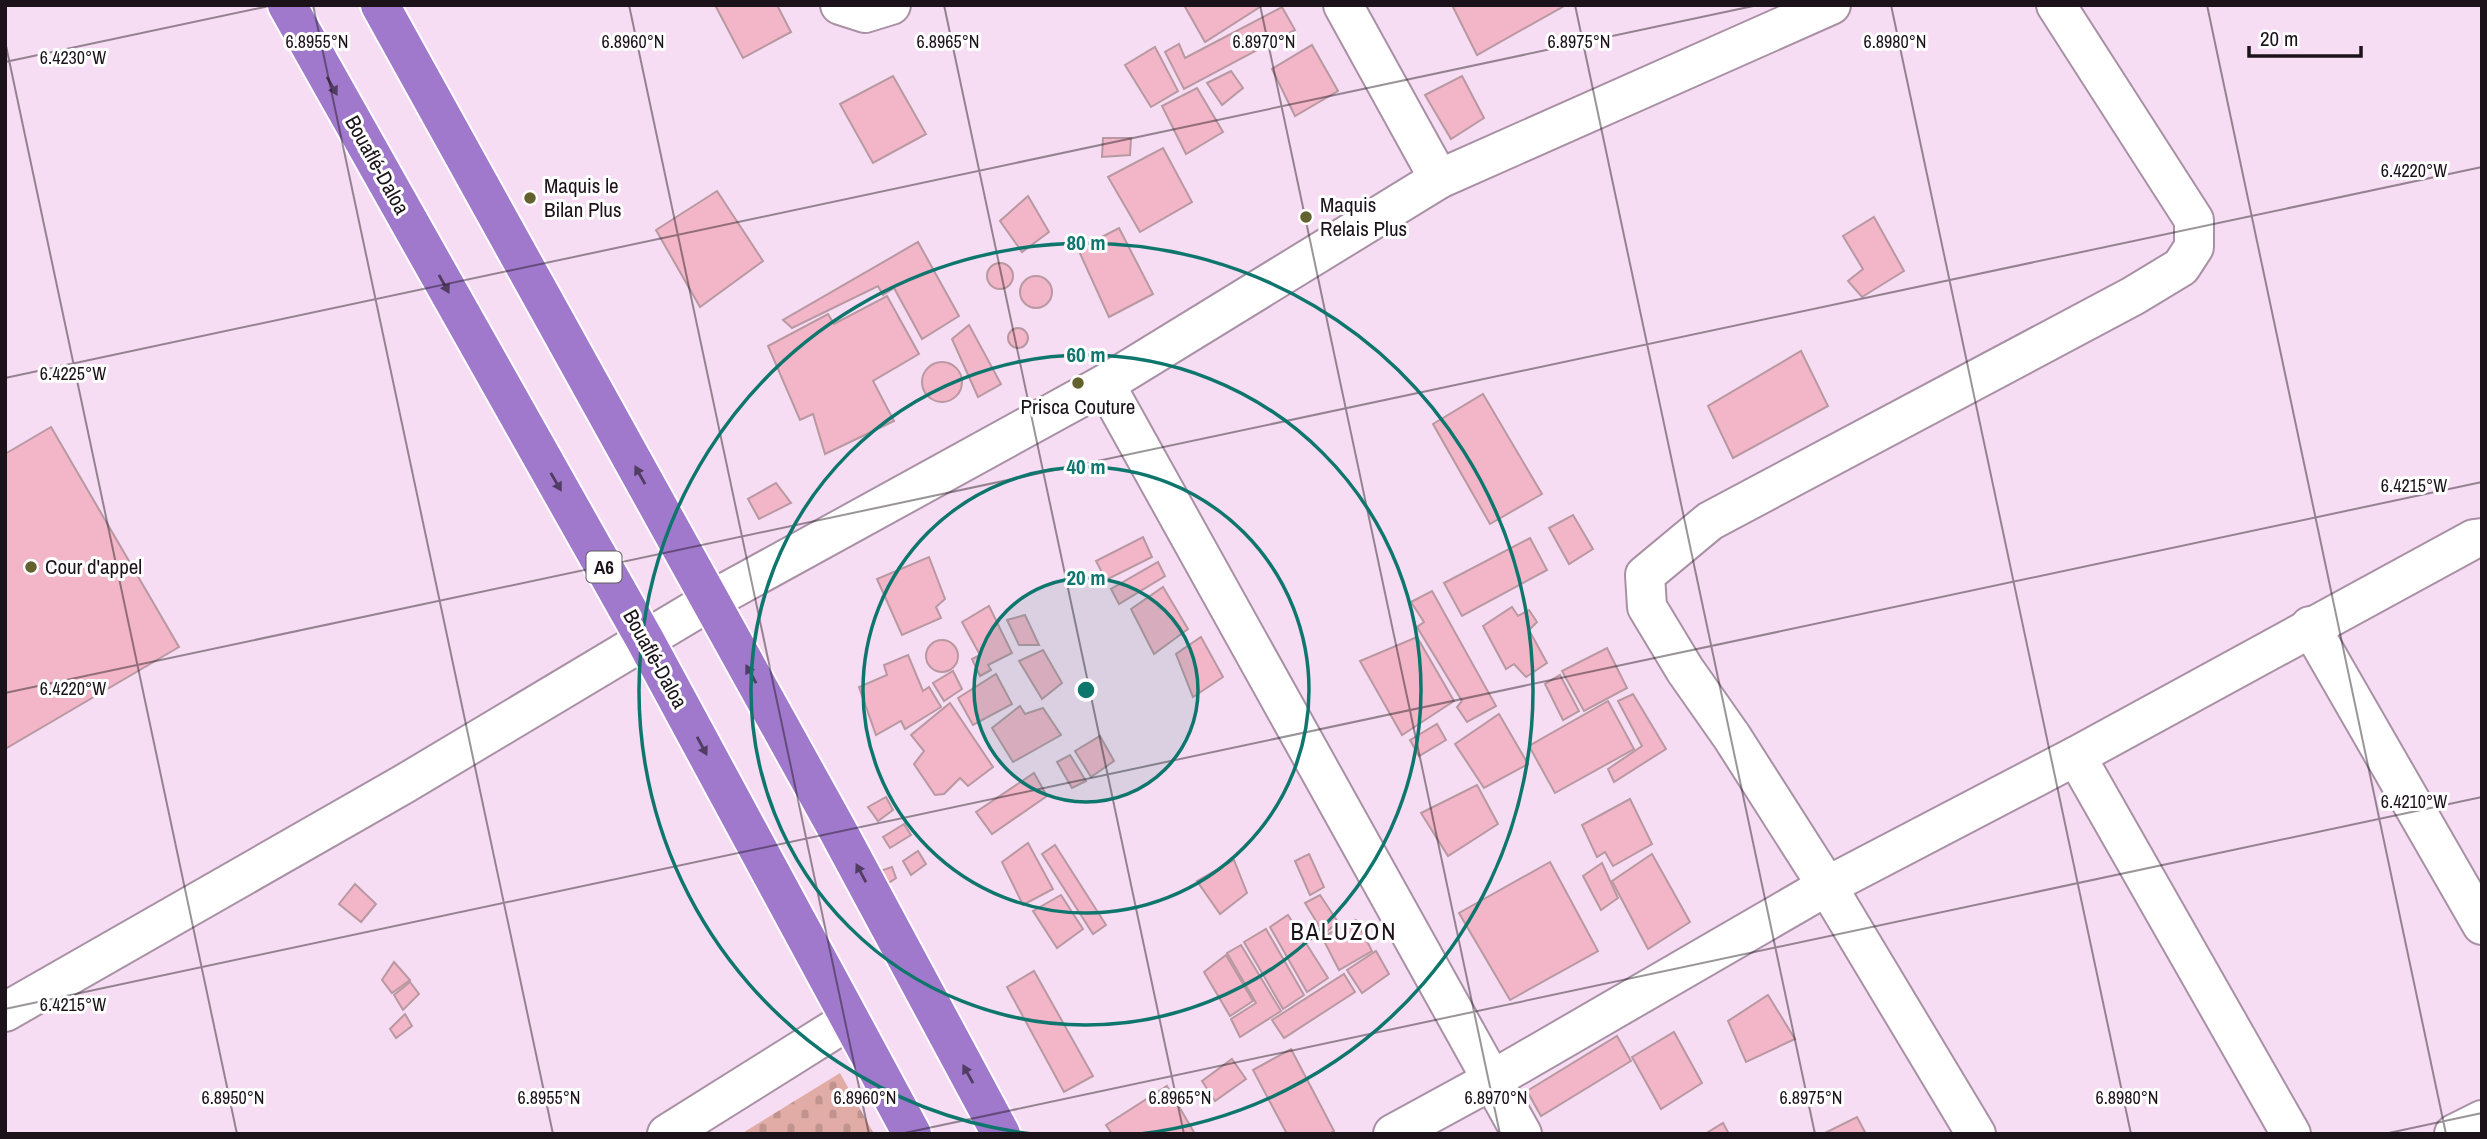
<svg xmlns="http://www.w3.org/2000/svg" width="2487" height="1139" viewBox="0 0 2487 1139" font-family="'Archivo Narrow',sans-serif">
  <defs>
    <pattern id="cemetery-stones" width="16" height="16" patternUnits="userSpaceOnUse" patternTransform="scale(1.75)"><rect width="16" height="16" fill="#e2aca6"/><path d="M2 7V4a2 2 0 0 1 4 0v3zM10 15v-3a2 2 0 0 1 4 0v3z" fill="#c1938e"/></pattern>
  </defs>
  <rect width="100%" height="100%" fill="#f7ddf3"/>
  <!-- cemetery -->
  <path fill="url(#cemetery-stones)" d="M840 1073 874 1134H741Z"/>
  <!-- building -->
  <g fill="#f3b6c9" stroke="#b898a1" stroke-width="2">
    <path d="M715 5H777L791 32 743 58Z"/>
    <path d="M1184 5H1263L1205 42Z"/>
    <path d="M1452 5H1566L1477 55Z"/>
    <path d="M1282 7 1295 30 1184 89 1165 52 1179 44 1185 58Z"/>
    <path d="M1312 45 1338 91 1295 116 1272 69Z"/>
    <path d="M1155 47 1178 91 1151 107 1125 65Z"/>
    <path d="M1231 71 1243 88 1222 105 1207 83Z"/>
    <path d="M893 76 926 134 873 163 840 104Z"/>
    <path d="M1462 76 1484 118 1451 139 1425 95Z"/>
    <path d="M1197 88 1223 132 1186 154 1162 106Z"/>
    <path d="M1103 138H1131L1130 155 1102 157Z"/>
    <path d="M1163 148 1192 202 1140 232 1108 177Z"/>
    <path d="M717 191 763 261 700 307 656 230Z"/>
    <path d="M1028 196 1049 232 1022 252 1000 221Z"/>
    <path d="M1874 217 1904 271 1862 297 1848 281 1863 269 1843 236Z"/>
    <path d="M1119 228 1153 294 1109 317 1078 249Z"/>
    <path d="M918 242 959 316 922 339 894 288 883 295 878 286 792 328 783 320Z"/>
    <circle cx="1000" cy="276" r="13"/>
    <circle cx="1036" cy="292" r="16"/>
    <path d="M887 296 919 354 873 381 894 421 825 454 813 414 800 420 768 346 828 314 834 324Z"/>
    <path d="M969 325 1001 384 978 397 952 339Z"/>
    <circle cx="1018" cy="338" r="10"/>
    <path d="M1801 351 1828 406 1733 458 1708 406Z"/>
    <circle cx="942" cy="382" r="20"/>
    <path d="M1483 394 1542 494 1490 524 1433 424Z"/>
    <path d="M51 427 179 647 5 749V454Z"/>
    <path d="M776 483 791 503 759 519 748 499Z"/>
    <path d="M1573 515 1593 549 1569 564 1549 528Z"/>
    <path d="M1143 537 1152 557 1106 580 1096 561Z"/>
    <path d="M1530 538 1547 570 1462 616 1444 583Z"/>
    <path d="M929 557 945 599 936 607 941 618 902 635 877 579Z"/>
    <path d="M1158 562 1165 576 1119 604 1111 589Z"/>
    <path d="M1163 587 1188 629 1154 654 1131 609Z"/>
    <path d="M1432 591 1496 706 1467 722 1457 707 1462 701 1417 627 1424 622 1411 602Z"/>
    <path d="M989 606 1012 653 988 665 991 670 980 676 972 659 980 655 962 622Z"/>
    <path d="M1512 607 1518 616 1529 610 1537 622 1529 630 1547 663 1526 677 1514 664 1506 669 1483 626Z"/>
    <path d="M1025 615 1039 645H1019L1007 620Z"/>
    <path d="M1201 637 1223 677 1193 697 1176 654Z"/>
    <path d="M1417 637 1454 701 1402 735 1360 661Z"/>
    <circle cx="942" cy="656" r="16"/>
    <path d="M1607 648 1627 688 1584 711 1562 671Z"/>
    <path d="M1043 650 1062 683 1042 699 1019 661Z"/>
    <path d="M908 655 923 691 929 687 941 707 905 729 901 721 876 735 859 687 887 675 884 665Z"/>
    <path d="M953 671 962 689 944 701 933 683Z"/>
    <path d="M996 674 1012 704 973 725 958 698Z"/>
    <path d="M1560 675 1579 711 1563 720 1545 684Z"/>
    <path d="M1633 694 1666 749 1614 782 1608 769 1642 746 1618 701Z"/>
    <path d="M1608 701 1634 749 1555 793 1529 746Z"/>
    <path d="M950 703 993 767 968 786 960 778 944 794 935 795 914 764 924 751 911 735Z"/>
    <path d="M1020 706 1025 714 1043 708 1061 735 1013 762 992 728Z"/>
    <path d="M1499 714 1528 764 1484 788 1455 744Z"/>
    <path d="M1437 724 1446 740 1419 756 1410 740Z"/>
    <path d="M1100 736 1114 761 1091 777 1075 751Z"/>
    <path d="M1070 755 1086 781 1072 788 1057 762Z"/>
    <path d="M1034 773 1047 796 992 834 976 812Z"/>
    <path d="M1477 785 1498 824 1448 856 1421 813Z"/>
    <path d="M886 797 893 810 878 821 868 807Z"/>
    <path d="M1630 799 1652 844 1613 866 1605 852 1597 857 1582 825Z"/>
    <path d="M904 824 911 835 890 848 883 837Z"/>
    <path d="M1028 843 1053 889 1023 905 1002 862Z"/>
    <path d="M1055 845 1106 925 1093 934 1042 854Z"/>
    <path d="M918 851 926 864 911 875 903 861Z"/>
    <path d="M1309 854 1324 887 1310 895 1295 861Z"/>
    <path d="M1652 854 1690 922 1648 949 1612 881Z"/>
    <path d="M1234 860 1247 893 1220 914 1197 881Z"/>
    <path d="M1550 862 1598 951 1510 1000 1459 913Z"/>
    <path d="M1602 863 1618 898 1601 910 1583 876Z"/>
    <path d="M892 867 896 878 887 884 880 871Z"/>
    <path d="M355 884 376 904 361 922 339 904Z"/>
    <path d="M1061 895 1083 929 1057 948 1033 911Z"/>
    <path d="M1320 895 1338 922 1324 934 1305 903Z"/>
    <path d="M1288 915 1328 978 1307 992 1270 927Z"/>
    <path d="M1356 920 1372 951 1339 970 1322 937Z"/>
    <path d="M1266 929 1304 995 1283 1009 1244 942Z"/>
    <path d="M1241 945 1281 1011 1240 1037 1231 1019 1256 1003 1227 953Z"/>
    <path d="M1376 951 1389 974 1362 993 1347 970Z"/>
    <path d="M1226 955 1253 1001 1230 1016 1204 972Z"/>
    <path d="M394 962 410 980 392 993 382 980Z"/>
    <path d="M1034 971 1093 1076 1064 1092 1007 987Z"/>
    <path d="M1344 974 1355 992 1284 1038 1272 1020Z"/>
    <path d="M410 982 419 994 403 1010 394 995Z"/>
    <path d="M1768 995 1795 1039 1746 1062 1728 1021Z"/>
    <path d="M405 1014 412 1026 396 1038 390 1029Z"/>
    <path d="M1674 1032 1702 1083 1661 1109 1632 1057Z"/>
    <path d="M1617 1036 1631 1061 1541 1116 1527 1091Z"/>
    <path d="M1291 1049 1334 1131 1330 1134H1287L1253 1070Z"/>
    <path d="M1232 1059 1246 1079 1215 1101 1202 1081Z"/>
    <path d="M1167 1086 1195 1134H1112L1106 1125Z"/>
    <path d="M1857 1117 1866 1134H1823Z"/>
    <path d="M1723 1123 1729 1134H1705Z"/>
  </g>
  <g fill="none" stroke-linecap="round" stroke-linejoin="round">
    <defs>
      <g id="minor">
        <path d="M840 5 865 13 891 5"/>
        <path d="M1343 5 1439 179"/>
        <path d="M1105 384 1522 1134"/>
        <path d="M2310 626 2482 925"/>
        <path d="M2076 756 2291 1134"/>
        <path d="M5 1012 404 784 710 601 1105 384 1439 179 1831 5"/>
        <path d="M667 1134 849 1020"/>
        <path d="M1393 1134 1492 1080 1827 886 2076 756 2474 539 2482 538"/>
        <path d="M1976 1134 1827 886 1732 737 1685 670 1647 607 1645 575 1710 521 2133 296 2181 267 2194 247V220L2056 5"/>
        <path d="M2454 1134 2482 1120"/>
      </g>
      <g id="highway">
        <path d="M287 5 645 640 912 1134"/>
        <path d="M380 5 838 831 1001 1134"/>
      </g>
    </defs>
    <!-- minor casing -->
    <use href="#minor" stroke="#a991a5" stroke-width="42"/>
    <!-- highway casing -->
    <use href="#highway" stroke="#fff" stroke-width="42"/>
    <!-- minor -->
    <use href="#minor" stroke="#fff" stroke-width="38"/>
    <!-- highway -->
    <use href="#highway" stroke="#a079cd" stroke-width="38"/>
  </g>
  <!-- one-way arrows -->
  <defs><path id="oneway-solid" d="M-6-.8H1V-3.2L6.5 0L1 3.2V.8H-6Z" transform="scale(1.75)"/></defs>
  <g fill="#513c62">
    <use href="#oneway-solid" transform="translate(332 86) rotate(61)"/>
    <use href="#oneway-solid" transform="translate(444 284) rotate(61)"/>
    <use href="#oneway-solid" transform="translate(640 475) rotate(-119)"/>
    <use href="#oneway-solid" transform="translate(556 482) rotate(60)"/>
    <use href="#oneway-solid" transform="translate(751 674) rotate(-119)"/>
    <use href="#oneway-solid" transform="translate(702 746) rotate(62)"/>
    <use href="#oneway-solid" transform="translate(861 873) rotate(-118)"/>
    <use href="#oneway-solid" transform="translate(968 1074) rotate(-119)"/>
  </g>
  <!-- ticks -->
  <path fill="none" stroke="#1c131a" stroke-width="2" stroke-opacity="0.45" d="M313 5 553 1134M629 5 869 1134M944 5 1184 1134M1260 5 1500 1134M1575 5 1815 1134M1891 5 2131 1134M2207 5 2446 1134M5 41 237 1134M5 62 274 5M5 378 1758 5M5 693 2482 167M5 1009 2482 482M900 1134 2482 797M2384 1134 2482 1113"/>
  <!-- distance rings -->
  <circle cx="1086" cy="690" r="112" fill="#0f766e" fill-opacity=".12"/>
  <g fill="none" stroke="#0f766e" stroke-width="3.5">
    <circle cx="1086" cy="690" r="112"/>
    <circle cx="1086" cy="690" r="223"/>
    <circle cx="1086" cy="690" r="335"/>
    <path d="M1032 1134A447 447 0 1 1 1140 1134"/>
  </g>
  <!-- markers -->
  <g fill="#63612e" stroke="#fff" stroke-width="2.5">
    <circle cx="530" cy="198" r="7"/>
    <circle cx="1306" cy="217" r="7"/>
    <circle cx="1078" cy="383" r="7"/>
    <circle cx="31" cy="567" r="7"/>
  </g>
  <g text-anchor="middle" stroke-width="6" stroke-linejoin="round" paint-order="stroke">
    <!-- shield labels -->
    <rect fill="#fff" stroke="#605a5f" stroke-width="2" x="586.5" y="551.5" width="35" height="31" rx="5"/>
    <g font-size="19" font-weight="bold" fill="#1c131a">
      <text x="604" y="574">A6</text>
    </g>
    <!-- street labels -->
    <g font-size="21" fill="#1c131a" stroke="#fff">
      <text transform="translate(377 165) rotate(61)" y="7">Bouaflé-Daloa</text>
      <text transform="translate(655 659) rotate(61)" y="7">Bouaflé-Daloa</text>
    </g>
    <!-- poi labels -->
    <g font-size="21" fill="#1c131a" stroke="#fff" text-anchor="start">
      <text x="544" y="193">Maquis le<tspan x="544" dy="24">Bilan Plus</tspan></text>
      <text x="1320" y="212">Maquis<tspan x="1320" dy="24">Relais Plus</tspan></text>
      <text x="1078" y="414" text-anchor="middle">Prisca Couture</text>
      <text x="45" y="574">Cour d'appel</text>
    </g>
    <!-- quarter labels -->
    <g font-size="24" letter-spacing="2" fill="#1c131a" stroke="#fff">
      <text x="1344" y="940">BALUZON</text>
    </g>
  </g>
  <g font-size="18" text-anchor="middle" fill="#1c131a" stroke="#fff" stroke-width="6" stroke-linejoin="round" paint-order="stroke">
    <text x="317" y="48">6.8955°N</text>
    <text x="633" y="48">6.8960°N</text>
    <text x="948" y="48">6.8965°N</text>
    <text x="1264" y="48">6.8970°N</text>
    <text x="1579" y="48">6.8975°N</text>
    <text x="1895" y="48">6.8980°N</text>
    <text x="73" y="64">6.4230°W</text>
    <text x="2414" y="177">6.4220°W</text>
    <text x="73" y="380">6.4225°W</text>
    <text x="2414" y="492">6.4215°W</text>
    <text x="73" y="695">6.4220°W</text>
    <text x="2414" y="808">6.4210°W</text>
    <text x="73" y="1011">6.4215°W</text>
    <text x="233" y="1104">6.8950°N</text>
    <text x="549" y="1104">6.8955°N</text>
    <text x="865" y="1104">6.8960°N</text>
    <text x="1180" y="1104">6.8965°N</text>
    <text x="1496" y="1104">6.8970°N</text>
    <text x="1811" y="1104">6.8975°N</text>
    <text x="2127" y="1104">6.8980°N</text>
  </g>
  <circle cx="1086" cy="690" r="10" fill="#0f766e" stroke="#fff" stroke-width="3.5"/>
  <g font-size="21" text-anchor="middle" font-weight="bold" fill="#0f766e" stroke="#fff" stroke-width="6" stroke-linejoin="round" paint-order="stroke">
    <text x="1086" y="250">80 m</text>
    <text x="1086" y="362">60 m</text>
    <text x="1086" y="474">40 m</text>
    <text x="1086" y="585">20 m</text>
  </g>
  <!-- border -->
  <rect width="2487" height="1139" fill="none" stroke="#1c131a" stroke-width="14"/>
  <!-- scale -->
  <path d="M2249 46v10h112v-10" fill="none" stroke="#1c131a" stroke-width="3.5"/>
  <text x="2260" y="46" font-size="21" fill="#1c131a" stroke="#ffffff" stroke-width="5" paint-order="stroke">20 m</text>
</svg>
